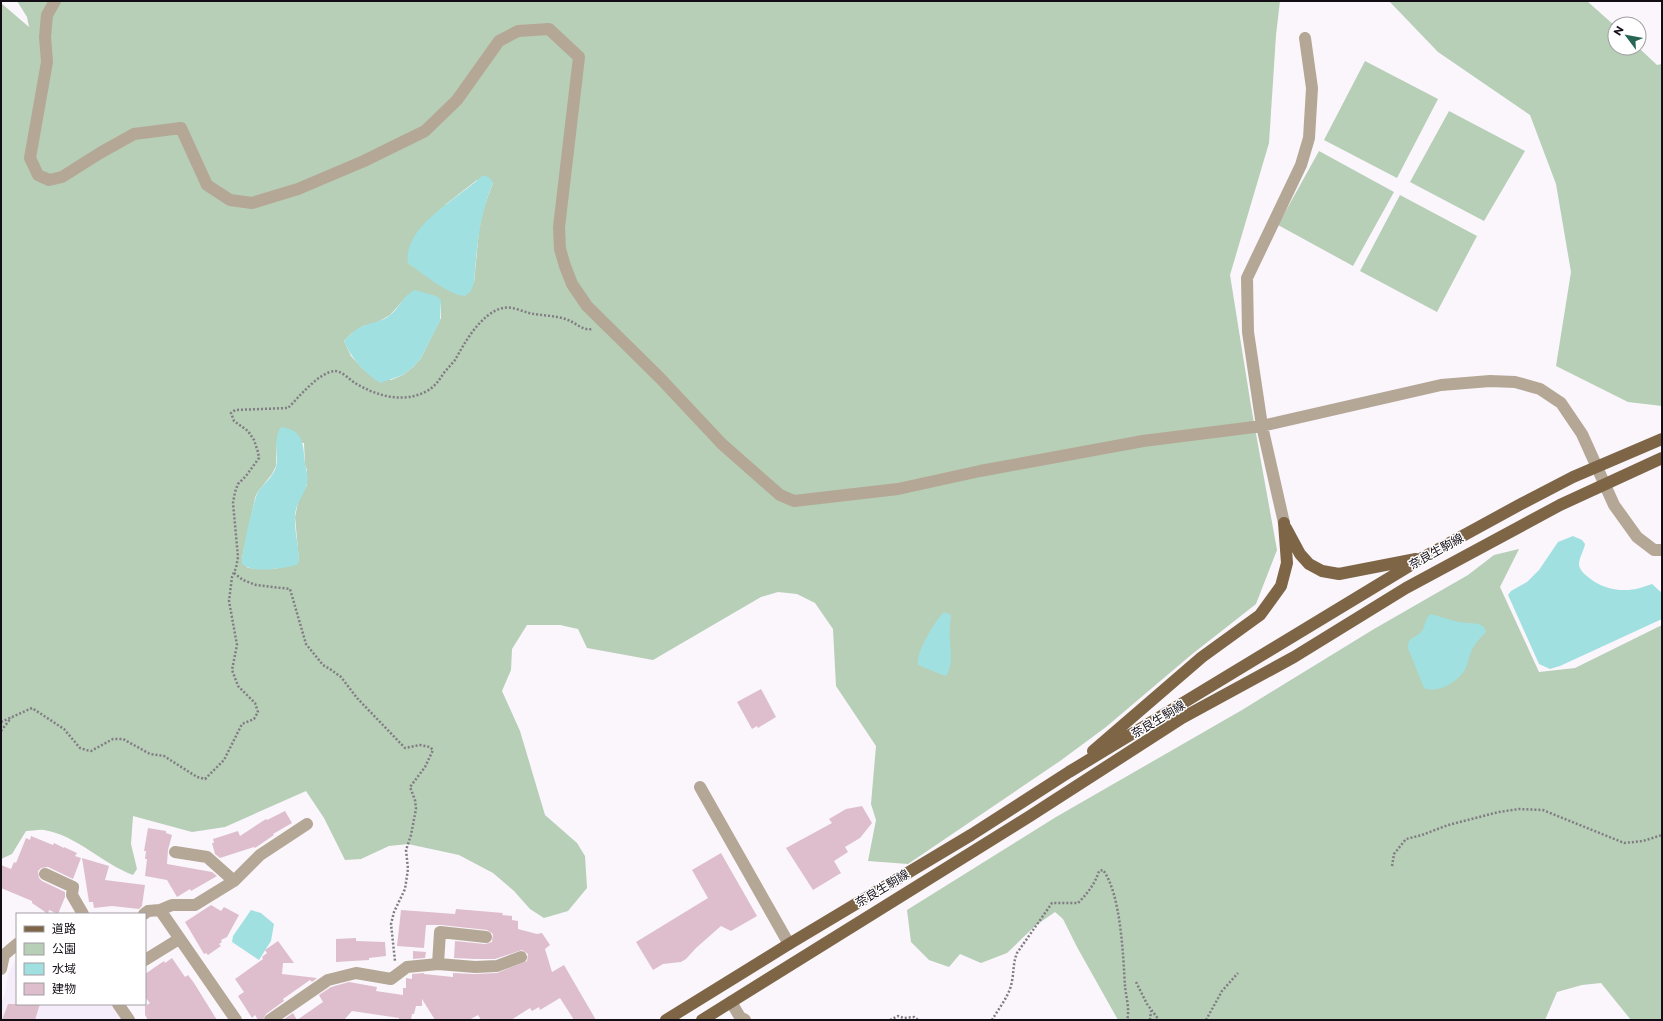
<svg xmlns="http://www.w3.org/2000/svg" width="1663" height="1021" font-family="Montserrat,'Noto Sans JP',sans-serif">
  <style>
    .built { fill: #f6edfb }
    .green { fill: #b7ceb7; fill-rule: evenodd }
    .water { fill: #a1e0e0 }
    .building { fill: #debecd }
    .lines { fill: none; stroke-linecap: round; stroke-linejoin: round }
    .path { stroke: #817c84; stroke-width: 2.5; stroke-dasharray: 2 2; stroke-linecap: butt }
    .minor { stroke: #b5a796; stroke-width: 12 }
    .major { stroke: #7d6546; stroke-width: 12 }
    .labels { text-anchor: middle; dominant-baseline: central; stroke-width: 3; stroke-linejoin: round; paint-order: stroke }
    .street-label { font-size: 12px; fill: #130d16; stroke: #fff }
  </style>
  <rect width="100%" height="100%" fill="#faf6fc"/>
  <path class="built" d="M17 957V1004H111L122 1020H1V1003L5 994 8 974Z"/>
  <path class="green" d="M17 1H1280L1276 35 1269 143 1230 275 1251 406 1277 550 1256 604 1191 655 1106 727 1060 761 908 864 868 861 876 820 871 804 876 746 836 686 833 629 815 603 797 594 778 592 761 597 653 660 587 648 578 629 560 625H527L512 649 511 670 502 691 520 731 545 815 577 843 585 856 587 888 568 911 544 918 530 909 514 891 493 873 459 855 408 844 389 846 361 859 345 860 324 818 306 791 225 827 192 832 133 816 131 844 137 869 133 875C103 864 76 835 44 830 39 829 32 831 26 831L12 854 1 859V3L29 27 27 17ZM477 180 493 183 484 207 479 230 474 283 461 295 452 292 408 263 446 204ZM408 295 441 304V318L421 358 413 367 403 375 391 380 364 370 351 356 344 341 351 334 363 326 376 323 390 315ZM277 439 304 443 305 465 307 470V485L298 502 295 517 299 561C278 570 271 570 248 568L242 562 243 553 255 498 257 493 272 474 276 466Z
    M1389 1H1587L1615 26V48H1639L1657 65 1662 64V406L1628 402 1556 366 1571 272 1556 184 1530 115 1438 52Z
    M1365 61 1438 99 1397 178 1324 140Z
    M1449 111 1525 151 1484 221 1410 182Z
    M1319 151 1394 192 1353 266 1278 225Z
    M1400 195 1477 236 1437 312 1360 271Z
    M1519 549 1500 587 1539 672 1575 668 1662 625V1020H1631L1601 983 1582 985 1557 992 1545 1020H1118L1077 947 1063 919 1055 912 1035 926 1007 953 981 963 960 954 949 967 929 960 911 942 907 910 1056 817 1242 710 1374 629 1468 575 1494 555Z"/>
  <path class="water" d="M482 176C488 176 491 177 493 183 479 217 477 246 474 283L471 291 465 296C447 294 423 274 408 263 403 230 448 204 470 186 475 183 478 179 482 176Z
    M415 290 436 296 441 300 440 321 421 358 413 367 403 375 380 383C364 373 351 358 344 341 350 335 355 329 363 326 372 322 381 322 389 316 399 309 404 294 415 290Z
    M281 427C304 430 303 444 305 463 306 470 309 476 307 484 304 495 296 503 295 515 294 530 299 546 299 561L297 565C283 568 253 574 242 564 241 556 254 498 258 492 264 483 273 477 276 467 279 455 273 438 281 427Z
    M1573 536 1582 540 1585 544C1584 551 1579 557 1579 565 1580 570 1584 574 1588 577 1602 589 1622 593 1640 588 1644 587 1648 585 1652 584L1662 593V619L1560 666 1550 669 1539 664 1508 595 1511 591 1527 582 1539 570 1558 542Z
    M944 612 951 615C950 623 949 632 950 641 951 655 953 661 947 675L945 676 918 665C915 654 936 619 944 612Z
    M1431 614 1458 622 1479 624 1484 627 1486 632C1479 639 1473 646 1470 655 1468 659 1468 664 1466 668 1459 681 1439 694 1424 688L1408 648C1407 637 1416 638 1422 631 1426 626 1424 618 1431 614Z
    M251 910 261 913 274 924 271 941 259 960 232 942 233 936Z"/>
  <path class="building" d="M761 689 776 717 758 728 757 726 752 729 737 702Z
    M862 806 872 823 860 838 845 847 848 852 834 861 841 873 813 890 786 848 832 823 829 819 846 809Z
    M285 811 292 823 273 834 274 835 255 848 254 847 220 858 215 854 212 843H214L213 839 238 831 240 836 266 819 267 820Z
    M148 828 166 831V833L172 835 168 850 167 864 212 872 217 876 191 891 190 889 177 897 167 880 145 876 147 859H145L146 851H144Z
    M31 836 53 845 54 843 64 848V847L77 853 75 856 81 858 73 879 48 867 41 868 38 871 39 878 42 881 65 892V897L58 914 49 910 48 914 32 903V901L1 888V865L11 869 14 862 16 863 26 838 30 840Z
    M721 853 757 916 731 931 721 926 696 948 686 959 681 962 663 964 653 970 636 942 708 898 692 870Z
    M82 858 109 866 105 880 145 885 142 906 139 909 112 906 94 908 93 902H89Z
    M211 905 221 911 224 907 239 915 227 937 221 940 222 942 219 944 221 946 208 955 206 953 204 954 185 922Z
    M456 909 503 913 502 915 512 916V920L518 921V929L537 934 542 933 550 945 545 949 552 972 564 965 596 1020H574L560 998 540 1010 539 1007 532 1011 530 1008 511 1020H481L478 1015 469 1020H435L422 999V1006H416L414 1014H412L411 1020H399V1018L352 1011 344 1020H283L293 1013 297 1020 323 1002 319 995 331 987 349 982 377 987 376 991 403 995V988H406V978L412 979V974L424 973V974L453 977V973L474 974 497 973 527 961 528 954 522 950 495 959H475L454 958 455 941 485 944 492 942 493 934 487 930 441 925H426L424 948 397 946 401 910 455 914Z
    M356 938V941L385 942 386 956 369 958V960L336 962V939Z
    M278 941 294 963H283L282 974 317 978 312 982 310 980 283 999 284 1001 266 1014 263 1020H258L255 1015 252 1018 238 996 244 992 235 979 263 959 262 957 267 953 265 950Z
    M413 951 426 952 425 958 413 959Z
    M172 958 185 977 188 975 194 983 217 1020H148L145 1015V1006L150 1003 145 997V974L164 961 165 963Z
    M8 1004H40L35 1020H2Z"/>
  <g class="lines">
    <path class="path" d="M234 573 243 580 256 585 290 589 306 644 323 665 330 669 341 677 357 698 405 748 420 745 430 747 433 750 425 767 410 787 415 800 416 809 411 835 406 850 408 869 405 889 394 912 391 924 395 961
      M1 722 32 708 64 729 80 748 86 750 91 751 113 739H123L150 754 164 756 197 777 205 779 224 760 242 724 254 719 258 712 255 703 238 686 232 670 237 645 229 601 232 577 236 568 238 557 233 503 235 492 238 484 246 476 259 458 258 452 254 440 248 431 234 421 231 413 235 410 288 408C299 397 319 372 335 371 342 371 350 380 355 383 377 396 403 404 427 391 434 387 439 381 443 374 447 369 451 365 455 360 465 342 481 313 503 308 512 306 521 311 529 313 542 316 556 315 568 320 576 323 583 331 592 329
      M1 731 11 718
      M1392 866 1394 854 1406 839 1422 835 1448 825 1499 812 1519 809 1543 810 1624 843 1643 841 1662 835
      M1136 982 1147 1004 1159 1020
      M890 1020 898 1016 904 1018 914 1017 918 1020
      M992 1020C999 1008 1010 995 1012 981 1014 971 1013 963 1017 953L1052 903H1078C1087 894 1095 884 1099 871L1103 870C1121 894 1123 955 1125 986 1126 997 1130 1010 1127 1020
      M1150 1020 1151 1011
      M1206 1020 1222 991 1238 973"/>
    <path class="minor" d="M55 1 47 15 45 37 47 62 30 158 38 175 49 180 62 177 100 153 134 134 181 128 207 185 230 200 252 203 298 189 364 161 425 131 457 100 499 41 518 31 549 29 579 57 559 227 560 249 565 266 572 284 587 306 660 378 722 444 780 495 794 501 898 489 980 471 1143 441 1262 426 1441 385 1490 381 1515 382 1540 389 1561 403 1582 434 1614 505 1637 537 1654 550H1662
      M1284 523 1262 426 1248 332 1247 278 1301 165 1309 138 1312 88 1305 38
      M700 787 789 944
      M175 852 207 857 234 881
      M45 874 73 887 72 895 83 914
      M160 910 236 1020
      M144 914 148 911 160 910 172 905H195L234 881 260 855 307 824
      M145 960 179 939
      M438 964 440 932 486 937
      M1 969 4 955 17 944
      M731 1002 740 1017 745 1020
      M118 1004 129 1020
      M270 1020 328 980 356 973 391 979 407 967 438 964 475 967 497 966 521 957"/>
    <path class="major" d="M1286 528 1300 554 1309 564 1322 571 1339 574 1416 559
      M1093 751 1202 657 1260 615 1281 586 1287 563 1284 523
      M666 1020 789 944 971 835 1069 772 1424 557 1521 504 1573 477 1662 439
      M702 1020 1030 816 1182 718 1294 657 1406 588 1560 505 1662 458"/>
  </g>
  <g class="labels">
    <g class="street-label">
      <text transform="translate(1436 551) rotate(-29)">奈良生駒線</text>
      <text transform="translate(1158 719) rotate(-31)">奈良生駒線</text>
      <text transform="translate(882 888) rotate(-31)">奈良生駒線</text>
    </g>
  </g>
  <rect width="1663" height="1021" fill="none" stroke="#130d16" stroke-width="4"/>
  <rect x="16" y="913" width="130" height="92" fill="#ffffff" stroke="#a19ea2"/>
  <rect x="24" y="926" width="20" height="6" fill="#7d6546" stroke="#a19ea2"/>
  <text x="52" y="933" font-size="12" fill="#130d16">道路</text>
  <rect x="24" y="943" width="20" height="12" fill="#b7ceb7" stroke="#a19ea2"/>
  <text x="52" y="953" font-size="12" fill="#130d16">公園</text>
  <rect x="24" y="963" width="20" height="12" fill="#a1e0e0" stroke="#a19ea2"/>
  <text x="52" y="973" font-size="12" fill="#130d16">水域</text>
  <rect x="24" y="983" width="20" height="12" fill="#debecd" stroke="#a19ea2"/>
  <text x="52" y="993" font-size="12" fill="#130d16">建物</text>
  <g transform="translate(1627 36) rotate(302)"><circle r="19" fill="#ffffff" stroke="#a19ea2"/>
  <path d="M0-3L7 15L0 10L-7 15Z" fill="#276653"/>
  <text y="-6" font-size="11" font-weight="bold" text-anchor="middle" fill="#130d16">N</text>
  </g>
</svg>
